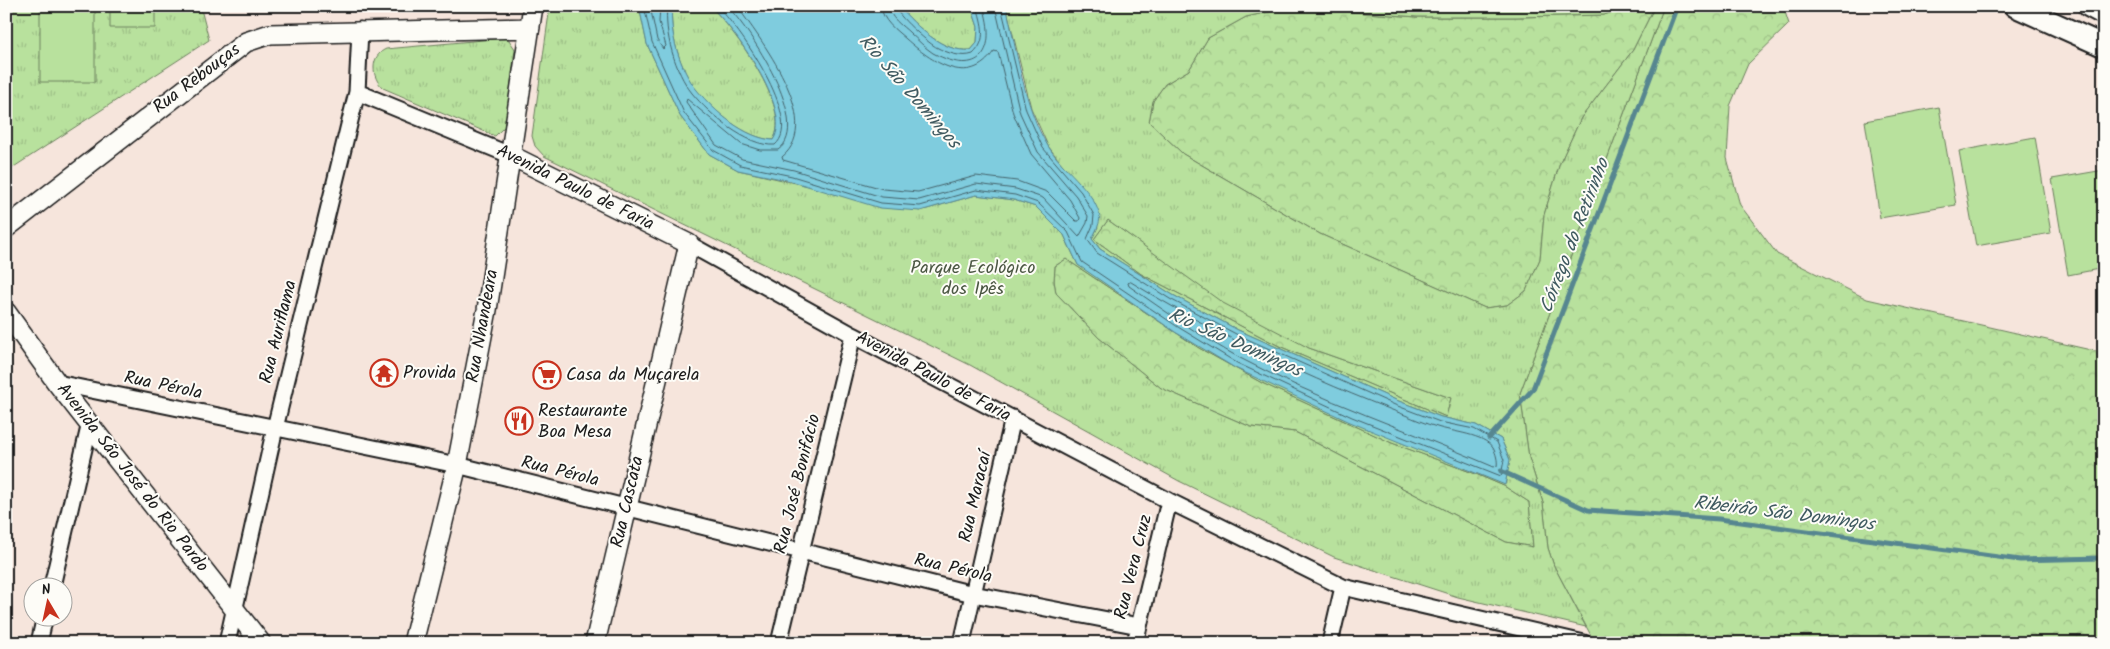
<svg xmlns="http://www.w3.org/2000/svg" width="2110" height="649" font-family="Kalam,sans-serif">
  <style>
    .forest { fill: url(#forest-crowns); stroke: #6a7e5c }
    .park { fill: url(#park-tufts); stroke: #6a7e5c; fill-rule: evenodd }
    .pitch { fill: #b8e19d; stroke: #6a7e5c }
    .water { fill: #7fccde; stroke: #578690 }
    .lines { fill: none; stroke-linecap: round; stroke-linejoin: round }
    .shore { stroke: #44626a; stroke-width: 1 }
    .stream { stroke: #578690; stroke-width: 5 }
    .minor-casing { stroke: #1c1c1c; stroke-width: 19 }
    .tertiary-casing { stroke: #1c1c1c; stroke-width: 22 }
    .secondary-casing { stroke: #1c1c1c; stroke-width: 25 }
    .minor { stroke: #fdfcf7; stroke-width: 15 }
    .tertiary { stroke: #fdfcf7; stroke-width: 19 }
    .secondary { stroke: #fdfcf7; stroke-width: 21 }
    .labels { text-anchor: middle; dominant-baseline: central; stroke-width: 4; stroke-linejoin: round; paint-order: stroke }
    .street-label { font-size: 18px; fill: #1c1c1c; stroke: #fdfcf7 }
    .park-label { font-size: 18px; fill: #4b5743; stroke: #fdfcf7 }
    .poi-label { font-size: 18px; fill: #1c1c1c; stroke: #fdfcf7; text-anchor: start }
    .water-label { font-size: 19px; font-style: italic; fill: #3f5a60; stroke: #fdfcf7 }
  </style>
  <defs>
    <pattern id="forest-crowns" width="20" height="18" patternUnits="userSpaceOnUse" patternTransform="scale(1.25)"><rect width="20" height="18" fill="#b8e19d"/><path d="M2 6a3 3 0 1 1 6 0M12 15a3 3 0 1 1 6 0" fill="none" stroke="#9ec087"/></pattern>
    <pattern id="park-tufts" width="24" height="20" patternUnits="userSpaceOnUse" patternTransform="scale(1.25)"><rect width="24" height="20" fill="#b8e19d"/><path d="M3 7l-1-3M5 7V3M7 7l1-3M15 17l-1-3M17 17v-4M19 17l1-3" fill="none" stroke="#9ec087"/></pattern>
  </defs>
  <rect width="100%" height="100%" fill="#f6e5dc"/>
  <filter id="ink" filterUnits="userSpaceOnUse"><feTurbulence type="fractalNoise" baseFrequency=".02" numOctaves="2"/><feDisplacementMap in="SourceGraphic" scale="10" xChannelSelector="R" yChannelSelector="G"/><feConvolveMatrix kernelMatrix="1 2 1 2 8 2 1 2 1" color-interpolation-filters="sRGB"/></filter>
  <g filter="url(#ink)">
    <path class="forest" d="M1629 6H1655L1633 50 1581 118 1560 163 1544 215 1540 259 1526 291 1507 305 1485 308 1320 234 1183 154 1149 122 1153 101 1165 84 1189 70 1208 38 1246 17 1291 7 1417 17H1517L1604 15Z
      M1664 6H1783L1789 24 1748 64 1730 106 1727 158 1740 205 1777 254 1867 299 2104 353V643H1595L1554 566 1548 548 1543 503 1529 458 1520 393Z
      M1108 220 1157 255 1309 348 1451 398 1446 417 1279 346 1141 274 1094 239Z
      M1066 259 1199 348 1262 383 1392 443 1476 474 1504 486 1529 502 1533 547 1506 542 1295 432 1251 427 1161 388 1099 338 1056 293 1054 281 1055 266Z"/>
    <path class="park" d="M6 6H213L201 9 209 40 6 172Z
      M550 6H639L647 44 680 116 709 154 738 170 920 211 976 195 1014 200 1036 207 1064 235 1078 265 1505 484 1510 460 1501 439 1476 425 1441 417 1396 400 1238 330 1173 295 1100 249 1092 239 1098 227 1065 168 1048 146 1031 108 1006 6H1629L1604 15 1517 17H1417L1291 7 1246 17 1208 38 1189 70 1165 84 1153 101 1149 122 1183 154 1320 234 1485 308 1507 305 1526 291 1540 259 1544 215 1560 163 1581 118 1633 50 1655 6H1664L1520 393 1529 458 1543 503 1548 548 1554 566 1586 627 1458 597 1334 557 1179 481 970 365 544 156 535 146 532 136ZM1108 220 1223 303 1309 348 1451 398 1446 417 1279 346 1141 274 1094 239ZM1066 259 1199 348 1262 383 1392 443 1476 474 1504 486 1529 502 1533 547 1506 542 1295 432 1251 427 1161 388 1099 338 1056 293 1054 281 1055 266Z
      M672 6H710C733 28 793 109 773 140 745 138 715 112 697 91 680 70 669 32 672 6Z
      M898 6H971L978 27 977 43 971 50C942 53 917 26 898 6Z
      M505 38 509 40 515 49 506 125 495 136 383 88C371 77 370 56 386 49Z"/>
    <path class="pitch" d="M40 6H95V82H40Z
      M110 6H155V28H110Z
      M1939 107 1956 205 1880 218 1865 121Z
      M2035 137 2051 233 1976 246 1959 151Z
      M2104 170V268L2068 275 2052 179Z"/>
    <path class="water" d="M639 6H672C669 32 680 70 697 90 715 112 745 138 773 140 794 110 733 27 710 6H898C917 26 942 53 971 50L977 43 978 27 971 6H1006C1017 50 1024 108 1048 146 1062 169 1091 187 1099 213 1102 222 1095 232 1092 239L1100 249 1173 295 1238 330 1396 400 1441 417 1476 425 1501 439 1510 460 1505 485 1350 422 1235 368 1175 332 1078 265 1064 235 1036 207 1014 200 976 195 920 211 880 208 791 181 738 170 709 154 680 116 647 44Z"/>
    <g class="lines">
      <path class="shore" d="M644 6 652 42 684 113 713 150 740 165 792 176 881 203 920 206 976 190 1015 195 1038 203 1068 232 1082 262 1178 327 1237 363 1352 417 1501 476 1504 460 1497 442 1474 429 1440 422 1395 405 1236 334 1170 299 1097 253 1087 239 1093 225 1094 215 1081 192 1043 148 1026 110 1001 6
        M650 6 657 40 663 49 666 46 659 22 660 6
        M667 6C664 33 675 72 692 93 709 114 747 147 775 145 805 120 738 26 717 6
        M727 6C749 28 814 125 778 150H760L741 144 687 99 686 102 716 145 742 159 794 170 882 197 919 200 976 184 1016 189 1043 198 1079 237 1087 223 1088 216 1076 196 1038 152 1020 113 995 6
        M737 6C759 38 826 121 782 157L783 160 883 189 918 192 976 176 1017 181 1047 192 1076 221H1079L1080 218 1070 200 1031 154 1013 113 998 52 994 51C969 89 931 61 906 39 896 30 882 21 881 6
        M889 6C889 18 902 25 910 33 917 39 925 48 933 53 980 78 998 51 983 6
        M895 6C896 15 927 42 936 47 947 53 962 58 973 54 988 40 982 24 977 6
        M1131 282C1217 335 1310 379 1405 415 1415 419 1426 424 1437 427 1452 432 1484 434 1493 448 1496 453 1498 461 1497 466L1494 467C1409 430 1321 401 1240 358 1201 337 1165 311 1129 286L1128 283Z"/>
      <path class="stream" d="M1489 438 1533 389 1677 6
        M1501 471 1588 510 1719 519 2020 560 2104 558"/>
      <g class="minor-casing">
        <path id="minor" d="M357 92 512 156
          M689 244 853 335 1169 501 1343 587 1584 643
          M57 383 457 465 973 594 1139 626
          M52 586 90 423
          M39 643 45 616
          M227 643 275 428 357 92 360 30
          M779 643 853 335
          M962 643 1013 418
          M1135 643 1169 501
          M1330 643 1343 587"/>
      </g>
      <g class="tertiary-casing">
        <path id="tertiary" d="M512 156 689 244 595 643
          M6 228 246 42 270 34 530 28
          M6 312 57 383 261 643
          M413 643 457 465 487 310 533 6"/>
      </g>
      <g class="secondary-casing">
        <path id="secondary" d="M2015 6 2104 46
          M2089 6 2104 14"/>
      </g>
      <use href="#minor" class="minor"/>
      <use href="#tertiary" class="tertiary"/>
      <use href="#secondary" class="secondary"/>
    </g>
  </g>
  <defs>
    <g id="temple-ring" transform="scale(1.4375)"><circle r="9.5" fill="#fdfcf7" stroke="#c8321e" stroke-width="1.5"/><path d="M0-6L5-2H3V0L6.5 2.5H4V6H1.5V3h-3V6H-4V2.5H-6.5L-3 0V-2H-5Z" fill="#c8321e"/></g>
    <g id="supermarket-ring" transform="scale(1.4375)"><circle r="9.5" fill="#fdfcf7" stroke="#c8321e" stroke-width="1.5"/><path d="M-6-5.5h2.5l.6 2H6L4.5 2H-2.5L-4.4-4H-6ZM-1.5 3.2a1.3 1.3 0 1 0 .1 0ZM3 3.2a1.3 1.3 0 1 0 .1 0Z" fill="#c8321e"/></g>
    <g id="restaurant-ring" transform="scale(1.4375)"><circle r="9.5" fill="#fdfcf7" stroke="#c8321e" stroke-width="1.5"/><path d="M-5-6h1v4h1v-4h1v4h1v-4h1v5L-1.5 .5V6h-2V.5L-5-1ZM5-6V6H3V1.5H1.5Q1.5-4 5-6Z" fill="#c8321e"/></g>
  </defs>
  <g fill-rule="evenodd">
    <use href="#temple-ring" x="384" y="373"/>
    <use href="#supermarket-ring" x="547" y="375"/>
    <use href="#restaurant-ring" x="519" y="421"/>
  </g>
  <g class="labels">
    <g class="street-label">
      <text transform="translate(197 79) rotate(-37)">Rua Rebouças</text>
      <text transform="translate(575 188) rotate(26)">Avenida Paulo de Faria</text>
      <text transform="translate(483 326) rotate(-80)">Rua Nhandeara</text>
      <text transform="translate(279 332) rotate(-76)">Rua Auriflama</text>
      <text transform="translate(933 377) rotate(28)">Avenida Paulo de Faria</text>
      <text transform="translate(163 386) rotate(12)">Rua Pérola</text>
      <text transform="translate(560 472) rotate(14)">Rua Pérola</text>
      <text transform="translate(132 478) rotate(52)">Avenida São José do Rio Pardo</text>
      <text transform="translate(798 484) rotate(-76)">Rua José Bonifácio</text>
      <text transform="translate(976 497) rotate(-77)">Rua Maracaí</text>
      <text transform="translate(628 502) rotate(-77)">Rua Cascata</text>
      <text transform="translate(1134 567) rotate(-76)">Rua Vera Cruz</text>
      <text transform="translate(953 569) rotate(13)">Rua Pérola</text>
    </g>
    <g class="park-label">
      <text x="973" y="268">Parque Ecológico<tspan x="973" dy="21">dos Ipês</tspan></text>
    </g>
    <g class="poi-label">
      <text x="403" y="373">Provida</text>
      <text x="566" y="375">Casa da Muçarela</text>
      <text x="538" y="411">Restaurante<tspan x="538" dy="21">Boa Mesa</tspan></text>
    </g>
    <g class="water-label">
      <text transform="translate(909 92) rotate(49)">Rio São Domingos</text>
      <text transform="translate(1575 236) rotate(-69)">Córrego do Retirinho</text>
      <text transform="translate(1235 343) rotate(24)">Rio São Domingos</text>
      <text transform="translate(1784 514) rotate(7)">Ribeirão São Domingos</text>
    </g>
  </g>
  <rect width="2110" height="649" fill="none" stroke="#fdfcf7" stroke-width="25"/>
  <rect x="12" y="12" width="2085" height="624" fill="none" stroke="#1c1c1c" stroke-width="2" filter="url(#ink)"/>
  <g transform="translate(48 602) rotate(351)"><circle r="24" fill="#fdfcf7" stroke="#a3a29f"/>
  <path d="M0-4L9 19L0 12L-9 19Z" fill="#c8321e"/>
  <text y="-8" font-size="14" font-weight="bold" text-anchor="middle" fill="#1c1c1c">N</text>
  </g>
</svg>
